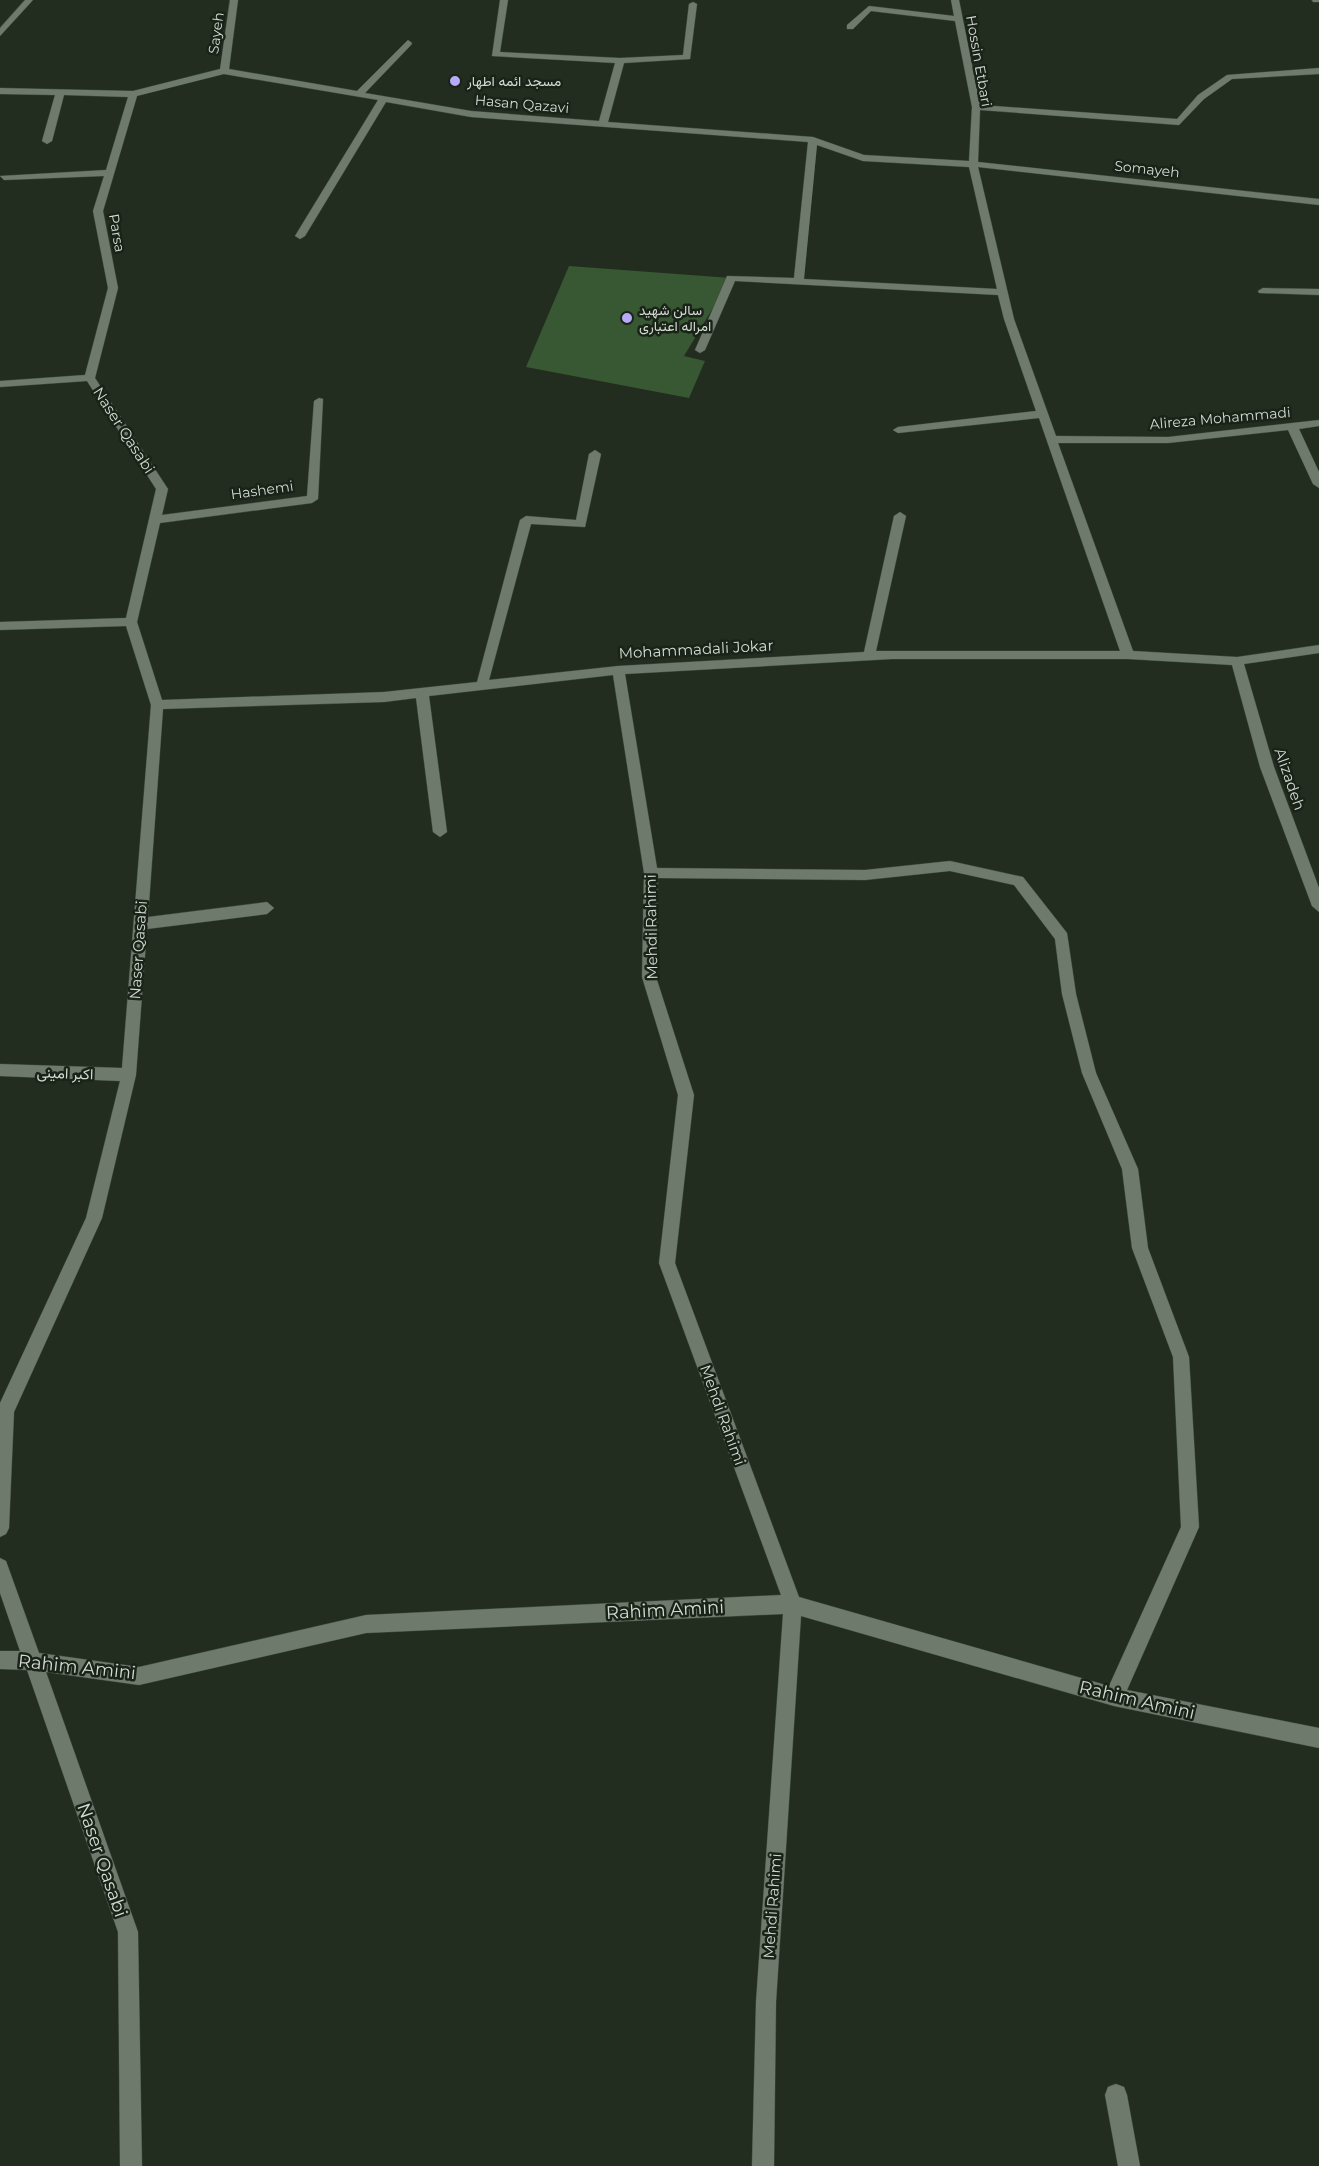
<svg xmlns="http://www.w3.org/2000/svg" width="1319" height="2166" font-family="Montserrat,Vazirmatn,sans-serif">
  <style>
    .green { fill: #385733 }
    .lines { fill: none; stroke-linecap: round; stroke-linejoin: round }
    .minor-casing { stroke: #3f483e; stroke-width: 1 }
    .minor { fill: #6e7b6c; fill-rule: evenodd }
    .poi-dot { fill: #b7abf7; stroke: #192317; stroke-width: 2 }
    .labels { text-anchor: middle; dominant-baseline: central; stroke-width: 5; stroke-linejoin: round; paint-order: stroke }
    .far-street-label { font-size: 14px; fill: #d3dad2; stroke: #192317 }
    .far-poi-label { font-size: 14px; fill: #d3dad2; stroke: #192317; text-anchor: start }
    .street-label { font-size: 15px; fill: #d3dad2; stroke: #192317 }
    .near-street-label { font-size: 18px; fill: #d3dad2; stroke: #192317 }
  </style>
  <rect width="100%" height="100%" fill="#222d20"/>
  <path class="green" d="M569 266 731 278 684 356 705 361 689 398 526 367Z"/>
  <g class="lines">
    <g class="minor-casing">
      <path id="minor" d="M25 0H33L0 36V28Z
        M230 0H238L229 69 357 91 408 40 412 43 411 45 365 93 471 111 599 121 615 63 492 56 500 0H508L500 52 620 58 683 55 689 4 693 2 697 4 690 59 624 63 608 122 813 137 864 155 969 161 972 107 955 21 871 11 853 29H847V25L869 6 954 16 951 0H959L980 105 1177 119 1198 95 1227 75 1319 68V74L1232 79 1204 99 1179 125 980 110 978 162 1319 199V205L978 167 1014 319 1056 436 1168 437 1319 420V426L1299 429 1319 472V488L1313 484 1288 430 1168 443H1058L1133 651 1237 657 1319 645V653L1244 664 1274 767 1319 888V912L1312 906 1260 767 1232 665 1128 659H892L625 674 657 868 865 870 950 861 1023 877 1067 933 1076 994 1096 1073 1138 1169 1148 1248 1189 1357 1199 1527 1127 1690 1319 1728V1748L1114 1706 801 1616 776 2002 774 2166H752L756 2002 783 1614 366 1633 139 1685 46 1672 138 1932 142 2166H120L118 1932 27 1670 0 1669V1651H20L0 1593V1558L6 1561 39 1653 139 1667 366 1615 781 1595 659 1263 678 1095 642 977 644 873 613 675 429 696 447 832 440 837 433 832 416 698 384 702 163 709 148 917 267 902 274 908 267 914 147 929 136 1075 102 1218 14 1412 9 1528 6 1534 0 1537V1403L86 1218 120 1081 0 1076V1064L122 1068 151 705 126 626 0 630V622L126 618 156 489 87 381 0 387V381L85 375 108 288 93 211 104 176 4 180 0 176 106 170 128 97 64 95 52 141 47 144 42 141 55 95 0 94V88L133 91 220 69ZM224 74 378 100 295 236 300 239 305 236 386 102 471 117 808 142 794 278 727 276 695 350 700 353 705 350 735 281 998 295 1004 319 1036 411 898 427 893 430 898 433 1039 418 1120 651H876L906 516 900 512 894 516 864 652 618 666 489 680 531 524 585 527 601 454 595 450 589 454 576 520 526 516 520 520 477 682 384 692 162 700 137 622 160 523 312 503 318 499 323 399 319 398 314 401 307 496 162 515 168 489 95 378 118 288 103 211 137 96ZM817 145 863 161 969 167 997 289 804 279ZM950 871 1014 885 1055 939 1062 994 1082 1073 1122 1169 1132 1248 1173 1357 1181 1527 1109 1686 799 1597 675 1263 694 1095 656 977 658 878 865 880Z
        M1312 0H1319V2H1313Z
        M1263 288 1319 289V295L1259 293 1258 291Z
        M1116 2084 1124 2087 1127 2095 1140 2166H1118L1105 2095 1108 2087Z"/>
    </g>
    <use href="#minor" class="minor"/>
  </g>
  <g class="poi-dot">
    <circle cx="455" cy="81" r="6"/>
    <circle cx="627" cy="318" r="6"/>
  </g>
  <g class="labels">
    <g class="far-street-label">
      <text transform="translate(216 33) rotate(-82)">Sayeh</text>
      <text transform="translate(979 61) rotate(80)">Hossin Etbari</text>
      <text transform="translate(522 104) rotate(5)">Hasan Qazavi</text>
      <text transform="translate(1147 169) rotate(6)">Somayeh</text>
      <text transform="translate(117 233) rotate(80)">Parsa</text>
      <text transform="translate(1220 418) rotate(-5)">Alireza Mohammadi</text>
      <text transform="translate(262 490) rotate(-8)">Hashemi</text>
    </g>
    <g class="far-poi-label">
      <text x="467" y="81">مسجد ائمه اطهار</text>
      <text x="639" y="310">سالن شهید<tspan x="639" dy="16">امراله اعتباری</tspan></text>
    </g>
    <g class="street-label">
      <text transform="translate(124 430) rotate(57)">Naser Qasabi</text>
      <text transform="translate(696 649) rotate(-3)">Mohammadali Jokar</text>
      <text transform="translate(1290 779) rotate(71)">Alizadeh</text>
      <text transform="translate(651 927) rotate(-91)">Mehdi Rahimi</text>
      <text transform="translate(138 950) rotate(-86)">Naser Qasabi</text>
      <text transform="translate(65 1073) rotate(2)">اکبر امینی</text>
      <text transform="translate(723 1415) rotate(70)">Mehdi Rahimi</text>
      <text transform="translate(772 1906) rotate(-86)">Mehdi Rahimi</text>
    </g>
    <g class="near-street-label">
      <text transform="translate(665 1610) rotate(-3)">Rahim Amini</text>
      <text transform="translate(77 1667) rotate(6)">Rahim Amini</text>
      <text transform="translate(1137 1700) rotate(13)">Rahim Amini</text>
      <text transform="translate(102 1860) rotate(71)">Naser Qasabi</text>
    </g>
  </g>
</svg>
